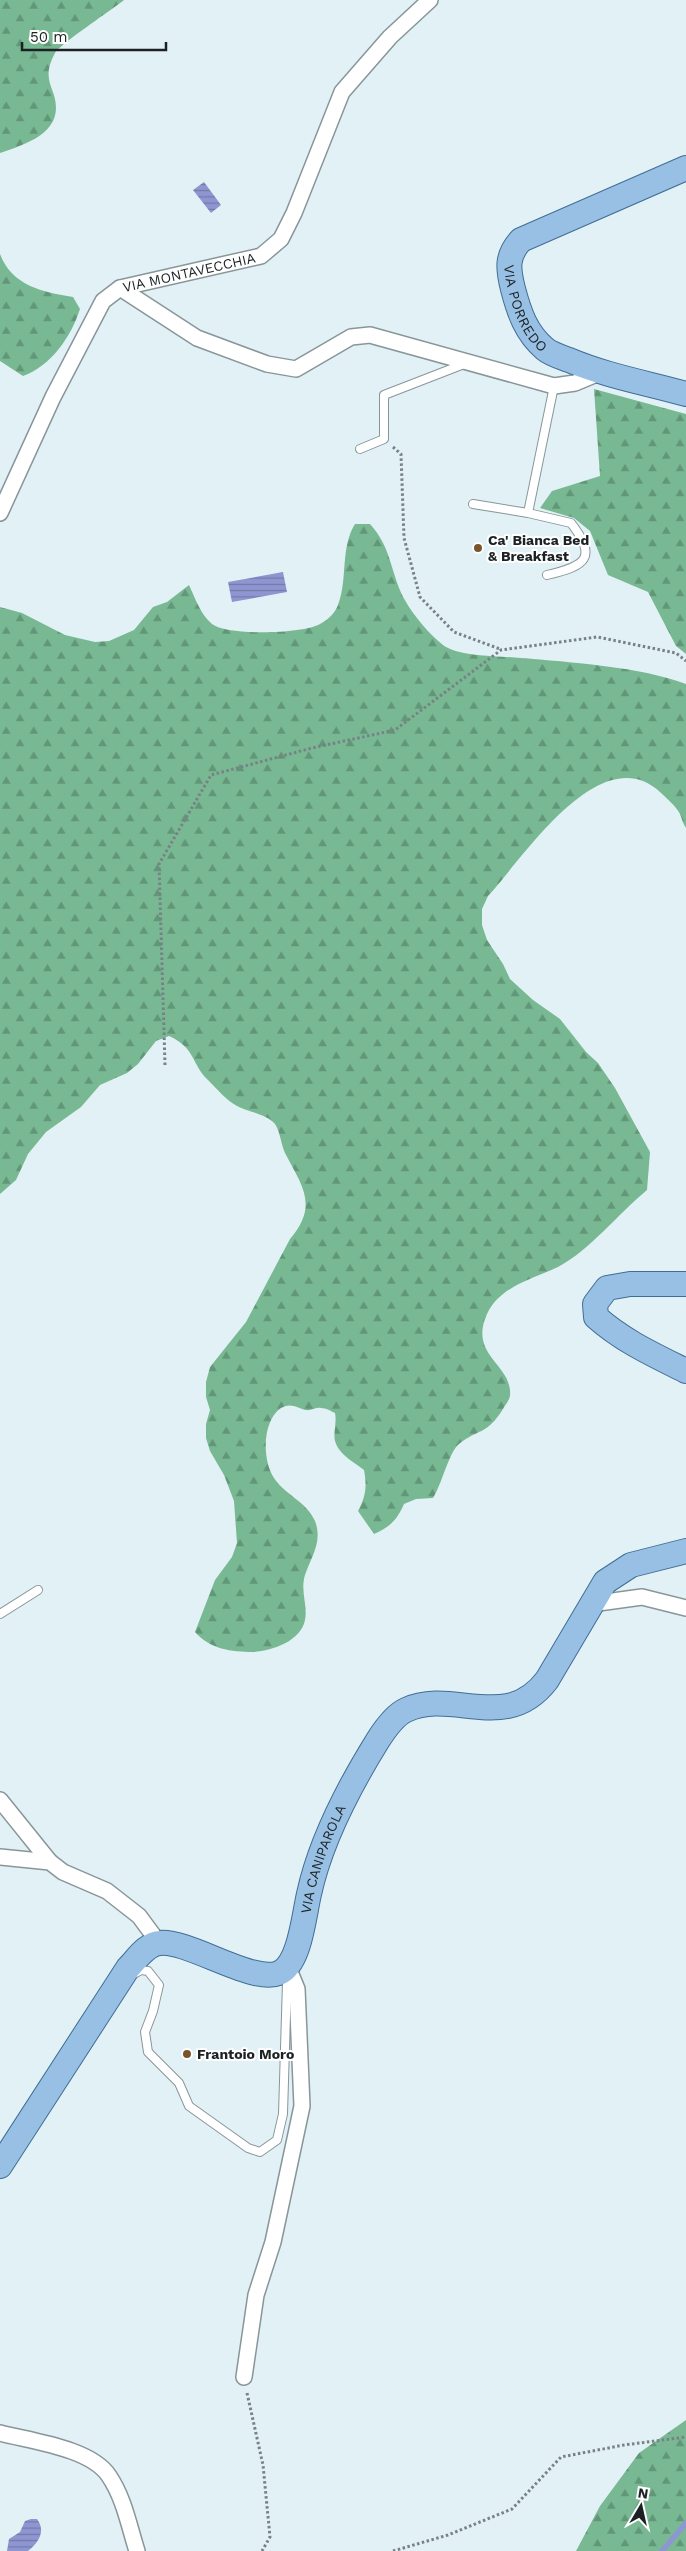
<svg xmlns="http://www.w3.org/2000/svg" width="686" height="2551" font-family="'Work Sans',sans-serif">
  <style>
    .forest { fill: url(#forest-firs) }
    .water { fill: url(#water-rules) }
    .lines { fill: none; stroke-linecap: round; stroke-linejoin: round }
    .stream { stroke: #8e96d1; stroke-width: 5.5 }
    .service-casing { stroke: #88969a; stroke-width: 10 }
    .minor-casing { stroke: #88969a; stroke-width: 18 }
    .primary-casing { stroke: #406d95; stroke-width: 26 }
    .path { stroke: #788286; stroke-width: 3; stroke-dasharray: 2.5 2.5; stroke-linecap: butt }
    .service { stroke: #fff; stroke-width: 8 }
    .minor { stroke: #fff; stroke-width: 15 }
    .primary { stroke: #98c0e4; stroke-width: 24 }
    .poi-dot { fill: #78552d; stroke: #fff; stroke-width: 2 }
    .labels { text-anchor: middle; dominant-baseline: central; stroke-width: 4; stroke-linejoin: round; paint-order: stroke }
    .street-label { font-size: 14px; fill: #1c2224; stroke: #fff }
    .poi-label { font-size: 14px; font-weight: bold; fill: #1c2224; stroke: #fff; text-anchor: start }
  </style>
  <defs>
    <pattern id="forest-firs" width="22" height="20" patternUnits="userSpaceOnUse" patternTransform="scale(1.25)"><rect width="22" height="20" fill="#78b993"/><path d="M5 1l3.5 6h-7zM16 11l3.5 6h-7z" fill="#629678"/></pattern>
    <pattern id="water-rules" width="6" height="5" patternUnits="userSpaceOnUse" patternTransform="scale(1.25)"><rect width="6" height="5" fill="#8e96d1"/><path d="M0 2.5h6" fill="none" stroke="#737aa9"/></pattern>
  </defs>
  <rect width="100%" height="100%" fill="#e2f1f6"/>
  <path class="forest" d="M0 0H124C113 9 59 45 55 53 40 81 56 87 56 108 56 136 20 146 0 153Z
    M0 254C12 286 43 292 73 297L80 309C71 337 51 366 23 376L0 361Z
    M594 389 686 414V654L676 646 648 592 608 575 590 531 574 518 540 508 552 491 600 476Z
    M355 524H370C393 549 390 575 406 602 414 616 430 635 443 645 458 657 501 656 521 658 569 662 642 667 686 684V828C683 824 682 819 680 814 676 806 666 798 660 792 600 737 522 860 488 896L482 909V925L487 940 503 964 510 979 533 1000 560 1019 586 1052 598 1063 615 1088 650 1152 647 1190C618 1214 590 1250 558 1267 533 1279 500 1286 487 1314 468 1356 513 1364 510 1396 509 1401 505 1405 503 1409 486 1436 479 1428 459 1444 449 1452 442 1484 433 1498L416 1499 404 1504C397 1520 390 1527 374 1534L358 1511C366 1496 367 1486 364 1470 354 1462 339 1455 335 1441 333 1433 337 1422 335 1413 331 1411 326 1408 321 1408 316 1407 311 1411 306 1410 297 1408 291 1402 281 1408 262 1421 262 1460 274 1478 285 1495 306 1501 315 1521 323 1542 311 1557 305 1575 300 1591 308 1605 305 1620 301 1641 272 1651 253 1652 231 1652 210 1649 195 1632L215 1580 232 1557 237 1543 234 1501 224 1475 210 1451 206 1438V1424L210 1410 206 1397V1382L210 1367 246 1322 290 1239C319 1205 302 1186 285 1153 281 1144 280 1131 275 1124 267 1114 248 1112 237 1106 226 1100 217 1089 208 1080 191 1064 196 1048 169 1036L156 1041 138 1064 127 1073 100 1085 81 1107 46 1132 28 1154 16 1180 0 1194V607L22 613 65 635 95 642 109 641 134 630 153 607 167 602 189 585C195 598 201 615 212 624 227 636 303 634 320 624 328 620 335 613 338 605 348 579 340 548 355 524Z
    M686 2420V2551H576L600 2506 639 2453Z"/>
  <path class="water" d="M204 182 221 205 211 213 193 190Z
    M283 572 287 592 232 602 228 582Z
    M31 2519H37C46 2531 39 2542 28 2551H7L9 2539 20 2532 25 2521Z"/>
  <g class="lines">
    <path class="stream" d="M662 2551 686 2523"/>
    <g class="service-casing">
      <path id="service" d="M360 449 384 439V395L464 364
        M473 504 528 513 554 386
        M528 513 571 523C598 558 586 566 547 575
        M0 1614 38 1590
        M134 1974 141 1970 148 1971 159 1985 153 2011 145 2032 148 2052 179 2083 189 2106 248 2148 260 2152 277 2140 283 2114 287 1982 281 1976"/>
    </g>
    <g class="minor-casing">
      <g id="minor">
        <path d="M120 288 197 338 267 364 296 369 351 337 370 335 554 386 575 383 599 373"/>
        <path id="s1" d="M0 513 53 397 103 301 120 288 261 256 281 239 294 213 342 92 390 37 430 0"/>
        <path d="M591 1604 642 1597 686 1608"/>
        <path d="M0 1800 50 1862"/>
        <path d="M0 1857 50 1862 63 1872 107 1891 139 1916 159 1943"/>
        <path d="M244 2377 256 2295 273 2242 302 2106 297 1989 288 1967"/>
        <path d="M0 2433C30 2441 91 2448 109 2476 124 2498 129 2526 137 2551"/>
      </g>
    </g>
    <g class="primary-casing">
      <g id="primary">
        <path id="s2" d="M686 168 521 240C506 256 508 269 513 289 519 312 526 333 545 349 551 354 561 357 569 360 607 376 647 383 686 394"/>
        <path d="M686 1284H630L607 1288 595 1304 596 1317C623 1341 654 1355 686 1371"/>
        <path id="s3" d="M0 2166 128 1968C137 1959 146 1944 160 1943 189 1940 252 1984 279 1973 300 1964 304 1915 309 1894 320 1843 350 1785 378 1740 385 1729 395 1715 406 1710 453 1688 506 1734 547 1680L605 1582 631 1565 686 1551"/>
      </g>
    </g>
    <path class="path" d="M393 447 401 454 404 538 420 597 454 632 500 649
      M165 1065 159 864 211 775 312 748 395 730 501 650 597 637 676 653 686 661
      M247 2393 263 2465 270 2537 262 2551
      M393 2551 448 2535 512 2509 561 2457 624 2445 686 2437"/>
    <use href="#service" class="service"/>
    <use href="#minor" class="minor"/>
    <use href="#primary" class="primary"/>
  </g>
  <g class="poi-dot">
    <circle cx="478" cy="548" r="5"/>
    <circle cx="187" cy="2054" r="5"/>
  </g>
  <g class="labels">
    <g class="street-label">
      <text stroke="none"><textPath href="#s1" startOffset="328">VIA MONTAVECCHIA</textPath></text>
      <text stroke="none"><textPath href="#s2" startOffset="255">VIA PORREDO</textPath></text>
      <text stroke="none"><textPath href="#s3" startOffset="526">VIA CANIPAROLA</textPath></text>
    </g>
    <g class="poi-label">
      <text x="488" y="540">Ca' Bianca Bed<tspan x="488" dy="16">&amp; Breakfast</tspan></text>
      <text x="197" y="2054">Frantoio Moro</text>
    </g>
  </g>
  <g transform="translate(641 2506) rotate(9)" stroke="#ffffff" stroke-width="4" paint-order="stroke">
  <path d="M0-4L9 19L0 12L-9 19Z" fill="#1c2224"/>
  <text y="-8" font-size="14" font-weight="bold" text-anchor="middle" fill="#1c2224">N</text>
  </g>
  <path d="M22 42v8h144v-8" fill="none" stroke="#1c2224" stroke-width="2.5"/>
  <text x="30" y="42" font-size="15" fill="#1c2224" stroke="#ffffff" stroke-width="4" paint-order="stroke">50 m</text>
</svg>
